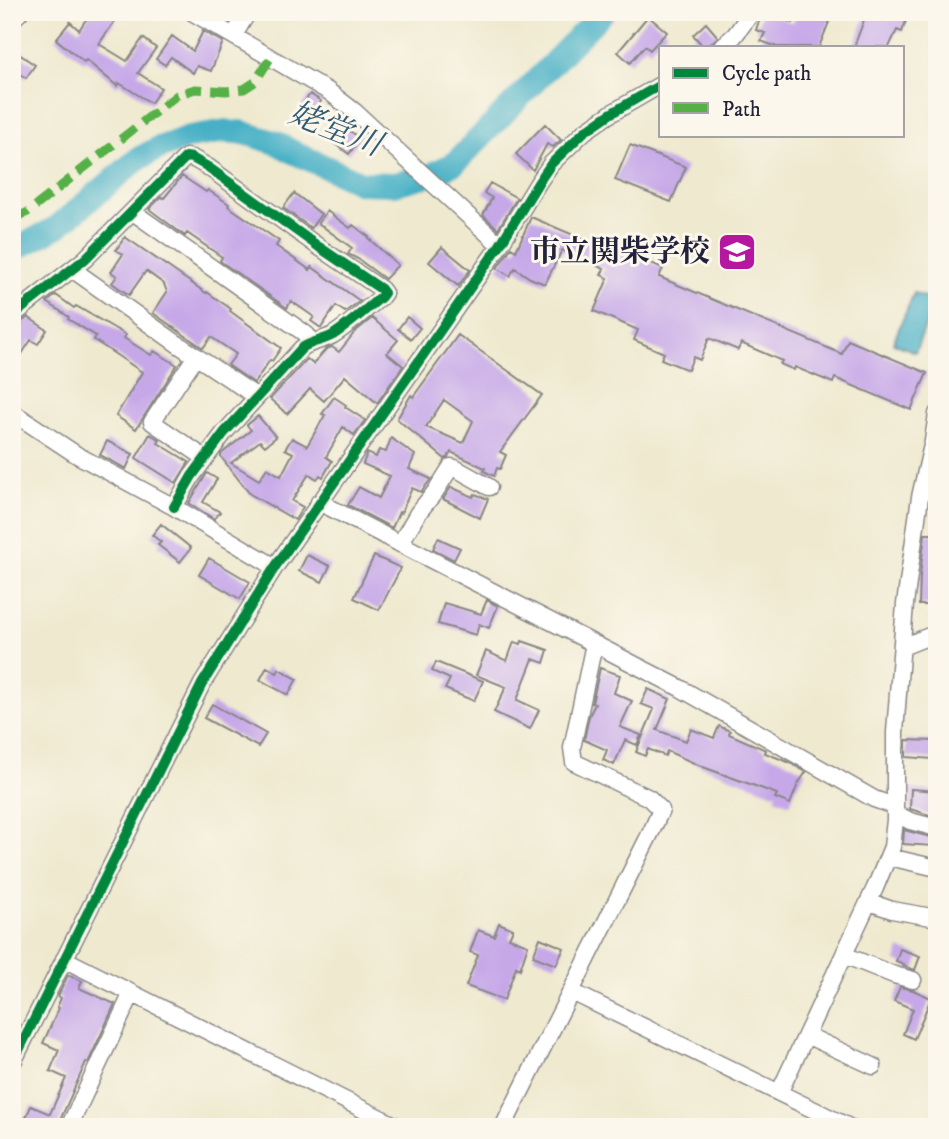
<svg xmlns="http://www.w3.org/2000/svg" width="949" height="1139" font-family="'IM FELL DW Pica','Noto Serif JP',serif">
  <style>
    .water { fill: #47b0c6; stroke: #346980; stroke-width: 2 }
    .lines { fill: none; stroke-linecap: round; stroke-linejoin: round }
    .river { stroke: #47b0c6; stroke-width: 24 }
    .building { fill: #c6a8e8; fill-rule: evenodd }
    .minor-casing { stroke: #888685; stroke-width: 19 }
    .minor { stroke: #fff; stroke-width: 16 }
    .quiet { stroke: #55b146; stroke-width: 9; stroke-dasharray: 18 9; stroke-linecap: butt }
    .cycleway-casing { stroke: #fbf7ec; stroke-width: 15 }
    .cycleway { stroke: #00873e; stroke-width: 10 }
    .labels { text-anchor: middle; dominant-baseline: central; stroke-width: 6; stroke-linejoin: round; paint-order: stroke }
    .poi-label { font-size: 30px; font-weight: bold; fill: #22223b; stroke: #fbf7ec; text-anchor: end }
    .water-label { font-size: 32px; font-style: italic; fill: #315b73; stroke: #fbf7ec }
  </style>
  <rect width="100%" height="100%" fill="#fbf7ec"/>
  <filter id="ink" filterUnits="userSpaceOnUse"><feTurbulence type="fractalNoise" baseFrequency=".0143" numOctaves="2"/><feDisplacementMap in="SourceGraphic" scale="14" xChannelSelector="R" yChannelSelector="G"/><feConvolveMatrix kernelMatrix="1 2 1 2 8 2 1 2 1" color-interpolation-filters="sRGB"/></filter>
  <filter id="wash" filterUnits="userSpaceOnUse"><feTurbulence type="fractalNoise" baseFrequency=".00686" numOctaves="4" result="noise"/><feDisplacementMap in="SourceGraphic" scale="28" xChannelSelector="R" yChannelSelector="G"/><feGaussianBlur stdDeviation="1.57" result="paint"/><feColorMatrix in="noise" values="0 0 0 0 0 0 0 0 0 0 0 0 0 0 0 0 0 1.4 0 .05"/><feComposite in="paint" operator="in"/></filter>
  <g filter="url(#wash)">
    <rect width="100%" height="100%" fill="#efe9cf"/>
    <path class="water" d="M914 293 935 301 915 352 893 343Z"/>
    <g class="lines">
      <path class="river" d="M12 251 57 227 138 159 159 148 189 137 226 131 233 133 241 132 277 143 293 152 361 183 395 184 433 174 455 163 603 12"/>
    </g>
    <g id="blocks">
      <path class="building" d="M91 12H121L99 44 127 61 143 38 156 48 138 73 161 88 151 103 119 83 117 86 86 60 84 62 56 39 70 22 79 30Z
        M762 12H767L793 23 797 12H819L831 17 819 47H777L761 41 765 33 756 30Z
        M867 12H891L907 18 902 32 897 30 889 47H854Z
        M648 16 667 32 650 50 645 46 630 63 618 52Z
        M706 23 718 37 707 47H704L693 35Z
        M203 31 223 42 211 71 197 66 193 73 171 57 165 65 156 59 172 36 193 51Z
        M12 49 35 65 26 78 12 69Z
        M310 94 321 101 311 118 299 110Z
        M545 124 561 140 553 147 547 144 533 170 516 154Z
        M342 126 360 138 349 154 331 141Z
        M630 145 686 167 671 202 615 180Z
        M182 176 206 192 208 190 229 204 228 206 279 241 276 246 310 270 312 267 360 301 345 312 336 306 321 328 311 321 314 317 291 301 287 308 220 261 222 257 187 233 185 236 149 209 161 197 164 198Z
        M490 183 517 198 498 229 483 215 492 198 484 193Z
        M294 193 321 214 311 228 283 208Z
        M327 211 350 228 353 225 369 237 368 238 398 265 385 279 358 259 348 254 352 248 318 223Z
        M531 217 592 243 594 239 663 268 659 277 842 354 848 340 927 373 911 410 835 378 833 383 795 367 794 370 780 364 782 361 741 343 738 350 709 338 700 360 693 357 688 370 661 359 664 353 634 340 638 330 594 311 608 278 601 275 604 269 562 250 545 284 530 278 515 268 510 276 497 268 511 248 516 251Z
        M125 237 206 293 207 292 231 309 230 311 281 348 272 361 270 360 254 383 228 365 236 354 211 337 203 348 153 313 167 292 164 284 146 271 129 295 112 283 117 276 111 272 123 254 116 250Z
        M442 247 470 270 458 286 429 262Z
        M56 295 74 308 76 306 126 335 124 338 151 355 154 351 177 365 136 429 116 416 142 372 94 340 96 336 68 319 69 317 47 302Z
        M28 317 47 330 38 344 31 340 12 369V334L19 324Z
        M407 317 420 328 411 339 398 329Z
        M372 318 398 340 387 353 403 366 377 403 345 376 324 401 310 389 287 414 270 399 307 359 313 364 326 349 332 347 339 352 355 332Z
        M458 335 542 395 500 452 506 455 500 469 497 468 494 476 484 471 485 468 451 452 448 457 445 459 397 419 411 395 413 397ZM444 400 473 421 463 443 426 427Z
        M334 397 346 405 345 407 365 420 354 435 343 427 326 457 332 461 323 477 320 475 317 479 309 474 292 501 303 507 295 520 250 494 221 457V454L251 430 247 425 258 416 276 437 265 446 260 441 231 463 259 480 267 468 281 476 293 453 285 449 292 438 307 446 325 415 322 414Z
        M150 434 160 440 158 443 189 462 176 483 136 458Z
        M391 438 415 455 409 469 431 479 421 492 412 488 401 513 399 512 392 528 348 505 359 487 379 498 390 476 363 464 367 453 376 457 379 450 386 452Z
        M107 441 133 454 126 469 100 455Z
        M207 473 217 479 203 502 220 512 214 519 189 503Z
        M451 487 473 497 475 494 488 499 480 518 443 499Z
        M161 524 191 548 180 562 158 545 161 542 152 535Z
        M925 534H937V605H919L920 575Z
        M438 538 460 548 454 560 433 549Z
        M307 555 330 566 322 582 299 571Z
        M374 556 401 568 379 610 354 598Z
        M209 558 250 582 240 599 199 575Z
        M487 600 498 606 489 628 479 624 476 635 438 624 444 603 481 614Z
        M522 641 548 650 544 663 533 659 517 700 539 710 530 729 494 712 506 687 476 675 486 651 507 661 514 642 521 644Z
        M436 662 483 681 474 701 445 689 450 679 432 671Z
        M267 667 277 673 279 669 297 679 288 695 260 680Z
        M600 668 620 675 614 693 632 701 620 727 641 735 637 745 625 740 614 765 603 760 607 750 584 740 589 716 595 704 592 703Z
        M648 689 670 699 657 730 686 741 691 729 714 738 719 726 730 731 729 734 766 750 765 753 788 762 806 772 798 784 790 804 775 798 777 794 703 767 667 751 665 756 648 749 645 756 636 752 654 709 641 704Z
        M212 704 266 734 258 747 204 718Z
        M906 740 937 741V757H933V759L906 757Z
        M911 789 937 791 936 817 910 809Z
        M904 830 934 838V846L903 844Z
        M499 923 513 929 509 938 528 945 520 969 516 967 504 1000 466 986 478 955 470 952 478 930 494 936Z
        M540 938 564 948 556 965 533 956Z
        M900 949 920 956 915 970 903 966 904 964 896 961Z
        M68 975 82 981 79 988 115 1004 88 1063 86 1062 57 1127H29L23 1124 31 1106 50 1114 66 1078 50 1071 59 1050 43 1043 59 1008 57 1007 61 998 58 996Z
        M900 987 913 990 931 998 914 1039 903 1034 913 1009 894 1001Z"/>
    </g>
  </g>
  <g filter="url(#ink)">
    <use href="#blocks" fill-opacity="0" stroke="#888685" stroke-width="2"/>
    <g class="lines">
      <g class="minor-casing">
        <path id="minor" d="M192 12 328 91 354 111 500 245
          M12 20 20 12
          M234 35 248 12
          M722 47 735 35 752 12
          M133 212 300 330 307 335 309 343
          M72 269 176 343 257 397
          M12 316 85 259 186 157 192 158 208 167 319 247 381 289 384 293 381 297C365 310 350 324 333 335 323 341 311 341 302 348L224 433 192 476 174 507
          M196 356 152 422 205 458
          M12 412 77 455 174 507 275 567
          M319 502 680 688 874 799 894 806
          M400 544 418 513 435 492 451 467 455 468 489 487
          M902 647 937 633
          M895 813 910 821 937 828
          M889 857 937 868
          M869 902 892 910 937 918
          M844 955 894 975 913 980
          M64 959 398 1127
          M572 992 849 1127
          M806 1035 873 1066
          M12 1064 202 684 275 567 500 245 538 183 551 164 584 132 610 114 660 85
          M779 1093 875 888 892 847 895 820V732L905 604 920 497 933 441 937 414
          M69 1127 132 993
          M503 1127 652 830 661 810 649 798 574 762 572 748 594 644"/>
      </g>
      <use href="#minor" class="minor"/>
      <path class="quiet" d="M12 219 28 212 177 95 195 89 226 91 244 89 255 82 271 57"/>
      <g class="cycleway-casing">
        <path id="cycleway" d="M12 316 85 259 186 157 192 158 208 167 319 247 381 289 384 293 381 297C365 310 350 324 333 335 323 341 311 341 302 348L224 433 192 476 174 507
          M12 1064 202 684 275 567 500 245 538 183 551 164 584 132 610 114 660 85"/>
      </g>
      <use href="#cycleway" class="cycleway"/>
    </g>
  </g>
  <defs>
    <g id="school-square" transform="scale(2.0125)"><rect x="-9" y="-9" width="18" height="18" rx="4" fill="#b5179e" stroke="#fbf7ec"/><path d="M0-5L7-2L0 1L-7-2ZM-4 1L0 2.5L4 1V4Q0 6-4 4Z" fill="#fff"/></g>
  </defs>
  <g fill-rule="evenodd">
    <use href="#school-square" x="737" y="252"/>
  </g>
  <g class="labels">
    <g class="poi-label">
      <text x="710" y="252">市立関柴学校</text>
    </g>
    <g class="water-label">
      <text transform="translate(335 130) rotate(21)">姥堂川</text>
    </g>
  </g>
  <rect width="949" height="1139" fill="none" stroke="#fbf7ec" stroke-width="42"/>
  <rect x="659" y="46" width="245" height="91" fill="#fbf7ec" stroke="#a4a2a5" stroke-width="2"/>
  <rect x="673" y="68" width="35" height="10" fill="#00873e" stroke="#a4a2a5" stroke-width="2"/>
  <text x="722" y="80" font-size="21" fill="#22223b">Cycle path</text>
  <rect x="673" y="103" width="35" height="10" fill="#55b146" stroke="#a4a2a5" stroke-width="2"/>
  <text x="722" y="116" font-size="21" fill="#22223b">Path</text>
</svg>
